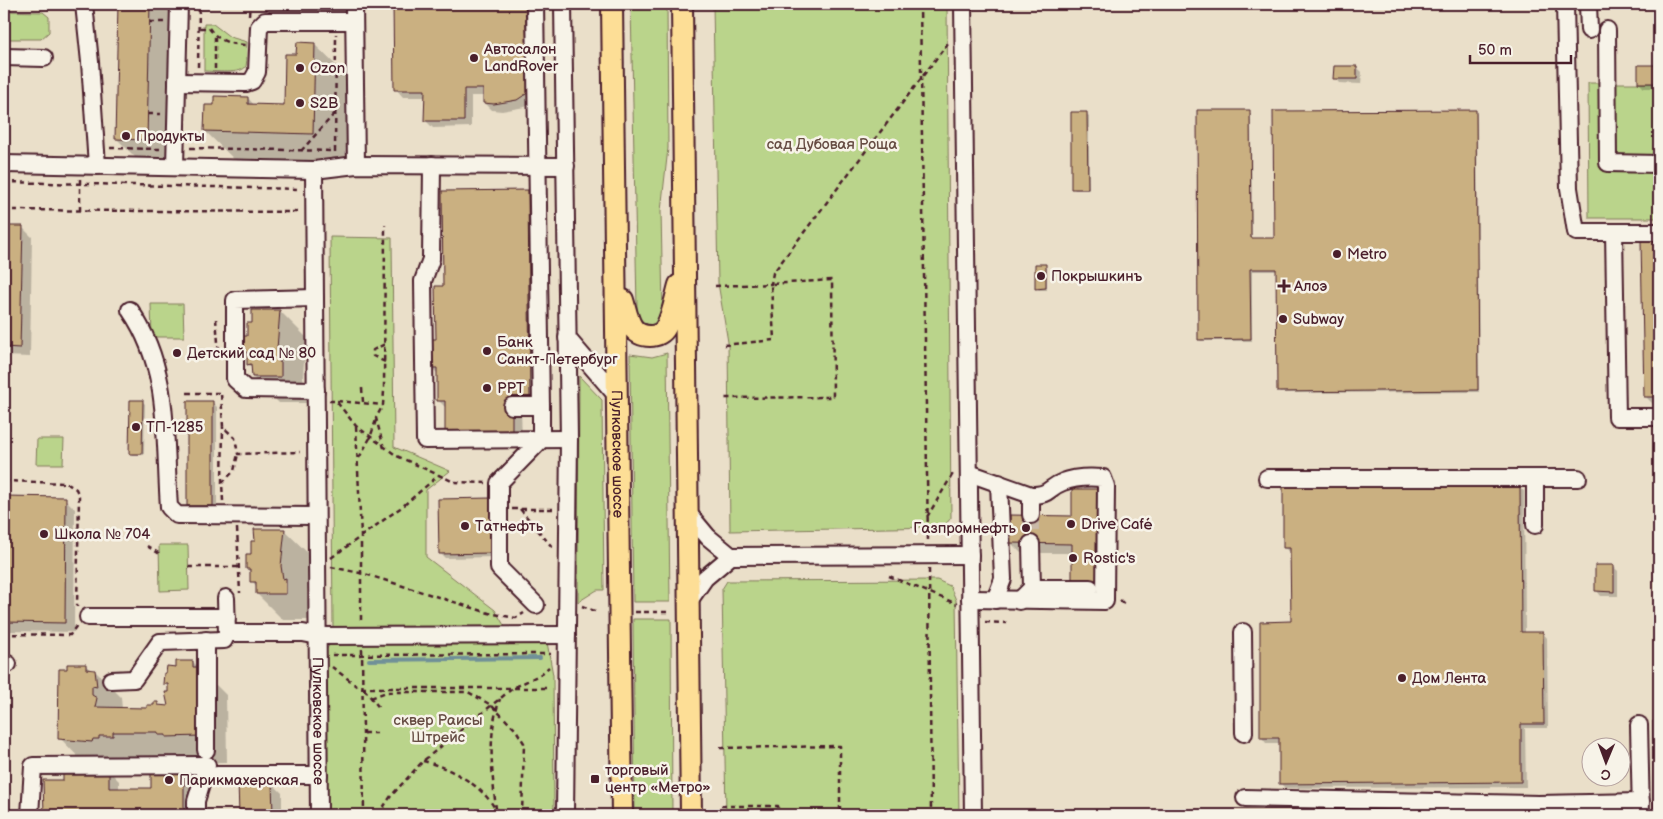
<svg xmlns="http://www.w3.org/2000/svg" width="1663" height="819" font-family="'Balsamiq Sans',sans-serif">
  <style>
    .green { fill: #bad48b; stroke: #827a5b }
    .shadow { fill: #0003 }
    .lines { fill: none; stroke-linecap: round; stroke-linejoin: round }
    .stream { stroke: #709098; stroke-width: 4 }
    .building { fill: #cab081; stroke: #4a1f2b }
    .minor-tunnel { stroke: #cab9a9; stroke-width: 16; stroke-dasharray: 16 8; stroke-linecap: butt }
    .minor-casing { stroke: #4a1f2b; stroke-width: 20 }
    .major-casing { stroke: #4a1f2b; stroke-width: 24 }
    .path { stroke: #4a1f2b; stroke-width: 2.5; stroke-dasharray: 5 4; stroke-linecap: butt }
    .minor { stroke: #f7f3e8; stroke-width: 16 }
    .major { stroke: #fdde96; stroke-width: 20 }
    .poi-dot { fill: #4a1f2b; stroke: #f7f3e8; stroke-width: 2 }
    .labels { text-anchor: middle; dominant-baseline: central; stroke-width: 5; stroke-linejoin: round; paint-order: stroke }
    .poi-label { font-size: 15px; fill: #4a1f2b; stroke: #f7f3e8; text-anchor: start }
    .park-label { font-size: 15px; fill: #664c43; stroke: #f7f3e8 }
    .street-label { font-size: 15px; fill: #4a1f2b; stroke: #f7f3e8 }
  </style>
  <rect width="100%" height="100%" fill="#eadfc9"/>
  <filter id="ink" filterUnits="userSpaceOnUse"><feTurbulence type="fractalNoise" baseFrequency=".02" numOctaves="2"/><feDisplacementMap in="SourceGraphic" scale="10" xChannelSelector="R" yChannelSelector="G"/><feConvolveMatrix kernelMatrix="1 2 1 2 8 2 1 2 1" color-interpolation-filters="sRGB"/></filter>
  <g filter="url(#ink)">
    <path class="green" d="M631 4H667L668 148 661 211 663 311 659 322 649 325 639 319 637 308Z
      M713 4H947L951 518 943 527 730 531 728 342 718 283Z
      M4 11 43 12 49 17V32L41 39H4Z
      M204 24H213L230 37 247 42C246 49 248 59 246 66 242 75 213 71 204 71Z
      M1588 83H1659V218H1589Z
      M330 237 392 238 394 447 450 471 426 490V557L495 610 505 627 333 628Z
      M151 304H183L184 337H152Z
      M667 353 670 602H633L630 354 652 357Z
      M579 376 602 400 604 590H597L578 602Z
      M37 439H64L63 464H36Z
      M159 545H188L189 590 160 591Z
      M937 580 950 586 956 600 959 815H726L722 589 727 581Z
      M633 619H671L672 815H635Z
      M547 642 553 675 554 815H326L323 654 331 643Z"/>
    <path class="shadow" d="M119 4H184L180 173 150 172 116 138Z
      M395 4H532L536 100 525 107 502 111 492 110 484 102V96H471V127L433 128 425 120 426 97H403L396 89Z
      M1292 4H1496V5L1294 6Z
      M314 44 348 77 346 167 239 164 205 131 215 106 248 98 255 106H285L297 55Z
      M1639 66H1659V88H1644L1639 83Z
      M1357 67 1362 72 1361 84 1339 83 1335 78Z
      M1475 111 1477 113 1479 392 1280 393 1278 391 1277 271H1252V341H1201L1199 339 1249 112 1251 114 1252 239H1275Z
      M1087 114 1089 116V190H1075L1073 188Z
      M527 192 537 202 539 409H521L522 441H456L446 408 438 400V374L432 368 444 287Z
      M4 227H22L32 237 30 357 4 356Z
      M1659 242V406H1655L1645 396 1642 243Z
      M1045 266 1047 268V290H1039L1037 288Z
      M280 311 306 337 303 376 307 403H279L253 377V369L248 364V355L244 351 253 324Z
      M143 402 145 404 144 455H132L130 453Z
      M212 402 217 407V510H193L188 506Z
      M1519 487 1524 491 1525 633H1543L1547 638 1548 728H1525L1526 787 1285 788 1280 783V743H1266L1262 738 1292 623V553L1284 548Z
      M1097 490 1107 589H1083L1073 579V553H1021L1011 543 1073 517Z
      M4 497 65 499 75 509 74 632 4 631Z
      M440 500 496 557 445 558 440 553Z
      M284 530 311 556 307 593 308 603 311 606 312 620H283L257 594V587L252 581 251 573 247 569 252 555Z
      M1613 566 1618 571V596H1601L1597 591Z
      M193 662 226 695 227 762 86 765 60 738 68 670 86 665 91 671H95L121 697 122 709H148L158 704 161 707H169V688L165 684 177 668Z
      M1655 722H1659V815H1655Z
      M109 771 119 781V789H152L183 771 193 781V815H45V782L64 781Z
      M240 783H272L282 793V815H240Z"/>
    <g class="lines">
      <path class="stream" d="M369 660 540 658"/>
    </g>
    <path class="building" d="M118 4H150L147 140 115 139Z
      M393 4H525L529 92 517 100 494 104 483 103V89H464V121H424L425 90H394Z
      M297 42 315 43 313 134 204 131 205 105H214V96L248 97V104L284 105 285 54H296Z
      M1638 65H1659V83H1638Z
      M1334 66H1357V79H1333Z
      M1197 110H1250L1251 238H1274L1273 111 1476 110 1478 390 1277 392 1276 269H1250L1251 339 1198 340Z
      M1071 112H1087L1088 189H1071Z
      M528 190 530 400H512V431L445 432V401H437V368H431L430 339H436L435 286H443L442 191Z
      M4 226H23L20 348 4 347Z
      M1641 241H1659V397H1644Z
      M1035 264H1046V288L1035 289Z
      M252 310H280L277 349 279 362H281V377H252L251 364 247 365V352H243V336H247V323H252Z
      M130 400H143L142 454H129Z
      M187 401H213V506H187Z
      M1520 485 1521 632H1543L1544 724H1521V782L1279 784V738H1260V622L1291 621 1290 548H1283V487Z
      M1072 489H1098L1097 580 1072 579V544L1010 543V515L1072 516Z
      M4 496 66 497 65 623 4 622Z
      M491 498 492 553 439 554 438 499Z
      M254 529H285L281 566 283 579 286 578V594H256V582H250V569H246V554H251V541H255Z
      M1595 565H1614V592L1595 591Z
      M176 661H193V667H200L201 736 166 737V735H158V732H113V736H99V739H93L92 742 58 739 59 669H67V664H86V669L95 670 97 687 92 686V695L97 698 95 707 147 708V705H154V702H158V705L168 706 165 692H168V684H163L164 673H166L167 666 176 667Z
      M1653 721H1659V815H1654Z
      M63 770H109V788H151V770H184V815H44L43 780H63Z
      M238 782H272L273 815H239Z"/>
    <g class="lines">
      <path class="minor-tunnel" d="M1031 515V544"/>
      <g class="minor-casing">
        <g id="minor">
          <path d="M84 4 90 62 97 166"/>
          <path d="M354 4 356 165"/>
          <path d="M535 4 541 406"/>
          <path d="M563 4 569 439 565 815"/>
          <path d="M963 4 973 815"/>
          <path d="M1565 4 1569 188 1576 232H1659"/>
          <path d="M1588 4 1589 30"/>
          <path d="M1607 30 1608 163 1659 164"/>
          <path d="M4 57 44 58"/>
          <path d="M177 82 246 83 252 81 257 72 259 27 265 21H354"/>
          <path d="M4 164 314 170 356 165 566 166"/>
          <path d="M432 165 431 259 423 281 425 440 569 439"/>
          <path d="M175 166 179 4"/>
          <path id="s1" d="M314 170 319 815"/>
          <path d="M1614 232 1617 417H1659"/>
          <path d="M315 298 235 300V379L246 389 316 390"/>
          <path d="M130 310C171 370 164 438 169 507L177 515 316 516"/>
          <path d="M567 338 617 396"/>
          <path d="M512 406H541V440L499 483V568L536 605"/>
          <path d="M969 473 1031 495V515"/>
          <path d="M1267 478H1578"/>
          <path d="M1535 478V525"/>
          <path d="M688 513 708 537 731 556 970 555"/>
          <path d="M1032 588H1090"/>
          <path d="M226 598 227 633H303L318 636 567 635"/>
          <path d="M970 599 1105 601 1106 486 1103 478C1091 477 1075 477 1063 482 1047 488 1051 495 1031 495"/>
          <path d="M995 600 1003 579 999 483"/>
          <path d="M689 601 705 578 731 556"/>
          <path d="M1019 601 1032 588 1031 544"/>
          <path d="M88 617H227"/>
          <path d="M1243 632 1244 733"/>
          <path d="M4 664H8"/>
          <path d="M111 680 134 679 160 642 224 640 227 633"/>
          <path d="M1639 725 1641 815"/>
          <path d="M206 750V640"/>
          <path d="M217 775H319"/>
          <path d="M1245 798 1538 804 1641 802"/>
          <path d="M30 815 33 766 207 765 196 801V815"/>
        </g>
      </g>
      <g class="major-casing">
        <g id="major">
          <path id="s2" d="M612 4 622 815"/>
          <path d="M682 4 691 815"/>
          <path d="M623 300C628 316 629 336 650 336 657 336 663 333 666 327 673 314 675 299 679 285"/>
        </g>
      </g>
      <path class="path" d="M920 4 928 541
        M249 15 250 4
        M150 22H166
        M200 28H209C218 41 230 44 245 45
        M215 37V69
        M198 67 199 4
        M148 114H161
        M110 148 161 149
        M190 148 334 151
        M301 151 336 112
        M335 152 336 34
        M4 182 299 189
        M4 210 300 212
        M80 211V179
        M715 286 771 284 773 273 948 43
        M216 319 219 354
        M724 345 774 340 771 284 832 280 833 397 725 398
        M385 362 373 356V350L385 344
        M362 388 363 402
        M187 393H221L223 427 235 438 238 454 300 452
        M329 401H336L356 426 397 456 454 482 486 483
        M337 401 383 405
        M356 426 361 536V621
        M384 448 376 418 383 405 384 391 385 225
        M359 458 370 438 376 420
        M4 481 66 483 76 489 79 496 77 607
        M222 483 223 427
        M223 501 222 483 234 471 238 454
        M512 509H554
        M520 509 553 548
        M927 517 954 472
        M237 528 240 593
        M147 546 160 554
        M331 558 403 506 439 475
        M188 567H239
        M331 567 365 574 489 613 516 618 524 613
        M929 569 931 815
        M889 576 957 604
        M1120 600 1125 605
        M582 606 597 612
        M635 612H671
        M985 622 1007 623
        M4 634 70 635 77 625
        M362 649 364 815
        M332 655 551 654
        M332 667 360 688H546
        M364 689 381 710
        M371 698 386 692H468L491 705 516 730 524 743 522 815
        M363 733H378
        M720 748 840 746V815
        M423 761C451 768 487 787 498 815
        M721 806H778V815
        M496 809C492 773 487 734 500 699
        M378 815 391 796 423 761 513 688 541 674 549 667"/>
      <use href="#minor" class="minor"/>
      <use href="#major" class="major"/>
    </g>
  </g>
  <g class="poi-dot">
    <circle cx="474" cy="58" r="5"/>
    <circle cx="300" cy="68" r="5"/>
    <circle cx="300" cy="103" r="5"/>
    <circle cx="126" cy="136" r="5"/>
    <circle cx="1337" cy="254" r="5"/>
    <circle cx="1041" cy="276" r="5"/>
    <path d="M1281.5 278.5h5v5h5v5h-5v5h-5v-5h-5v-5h5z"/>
    <circle cx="1283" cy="319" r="5"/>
    <circle cx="487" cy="351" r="5"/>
    <circle cx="177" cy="353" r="5"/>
    <circle cx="487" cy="388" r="5"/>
    <circle cx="136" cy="427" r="5"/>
    <circle cx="1071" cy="524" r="5"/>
    <circle cx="465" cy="526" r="5"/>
    <circle cx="1026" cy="528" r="5"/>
    <circle cx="44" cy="534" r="5"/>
    <circle cx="1073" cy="558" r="5"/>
    <circle cx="1402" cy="678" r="5"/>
    <rect x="590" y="774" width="10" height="10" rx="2.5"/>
    <circle cx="169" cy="780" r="5"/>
  </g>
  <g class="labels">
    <g class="poi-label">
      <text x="484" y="49">Автосалон<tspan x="484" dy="17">LandRover</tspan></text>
      <text x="310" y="68">Ozon</text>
      <text x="310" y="103">S2B</text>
      <text x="136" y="136">Продукты</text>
      <text x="1347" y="254">Metro</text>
      <text x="1051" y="276">Покрышкинъ</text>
      <text x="1294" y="286">Алоэ</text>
      <text x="1293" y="319">Subway</text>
      <text x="497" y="342">Банк<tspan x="497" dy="17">Санкт-Петербург</tspan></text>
      <text x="187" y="353">Детский сад № 80</text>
      <text x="497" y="388">РРТ</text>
      <text x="146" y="427">ТП-1285</text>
      <text x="1081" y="524">Drive Café</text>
      <text x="475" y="526">Татнефть</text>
      <text x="1016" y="528" text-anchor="end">Газпромнефть</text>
      <text x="54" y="534">Школа № 704</text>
      <text x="1083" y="558">Rostic's</text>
      <text x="1412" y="678">Дом Лента</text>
      <text x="605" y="770">торговый<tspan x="605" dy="17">центр «Метро»</tspan></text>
      <text x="179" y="780">Парикмахерская</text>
    </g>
    <g class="park-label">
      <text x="832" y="144">сад Дубовая Роща</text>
      <text x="438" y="720">сквер Раисы<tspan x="438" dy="17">Штрейс</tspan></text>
    </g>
    <g class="street-label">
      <text stroke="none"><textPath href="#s2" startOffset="450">Пулковское шоссе</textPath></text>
      <text stroke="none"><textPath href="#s1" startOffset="551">Пулковское шоссе</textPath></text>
    </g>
  </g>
  <rect width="1663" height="819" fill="none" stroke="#f7f3e8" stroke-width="20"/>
  <rect x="10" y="10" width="1643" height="799" fill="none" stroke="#4a1f2b" stroke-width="2" filter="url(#ink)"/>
  <g transform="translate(1606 762) rotate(181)"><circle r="24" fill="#f7f3e8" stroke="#b29e9c"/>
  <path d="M0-4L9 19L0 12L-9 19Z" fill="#4a1f2b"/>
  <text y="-8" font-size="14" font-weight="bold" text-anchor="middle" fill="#4a1f2b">С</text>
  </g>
  <path d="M1470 55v8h101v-8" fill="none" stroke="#4a1f2b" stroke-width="2.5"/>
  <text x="1478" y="55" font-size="15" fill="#4a1f2b" stroke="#f7f3e8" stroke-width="4" paint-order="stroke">50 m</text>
</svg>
